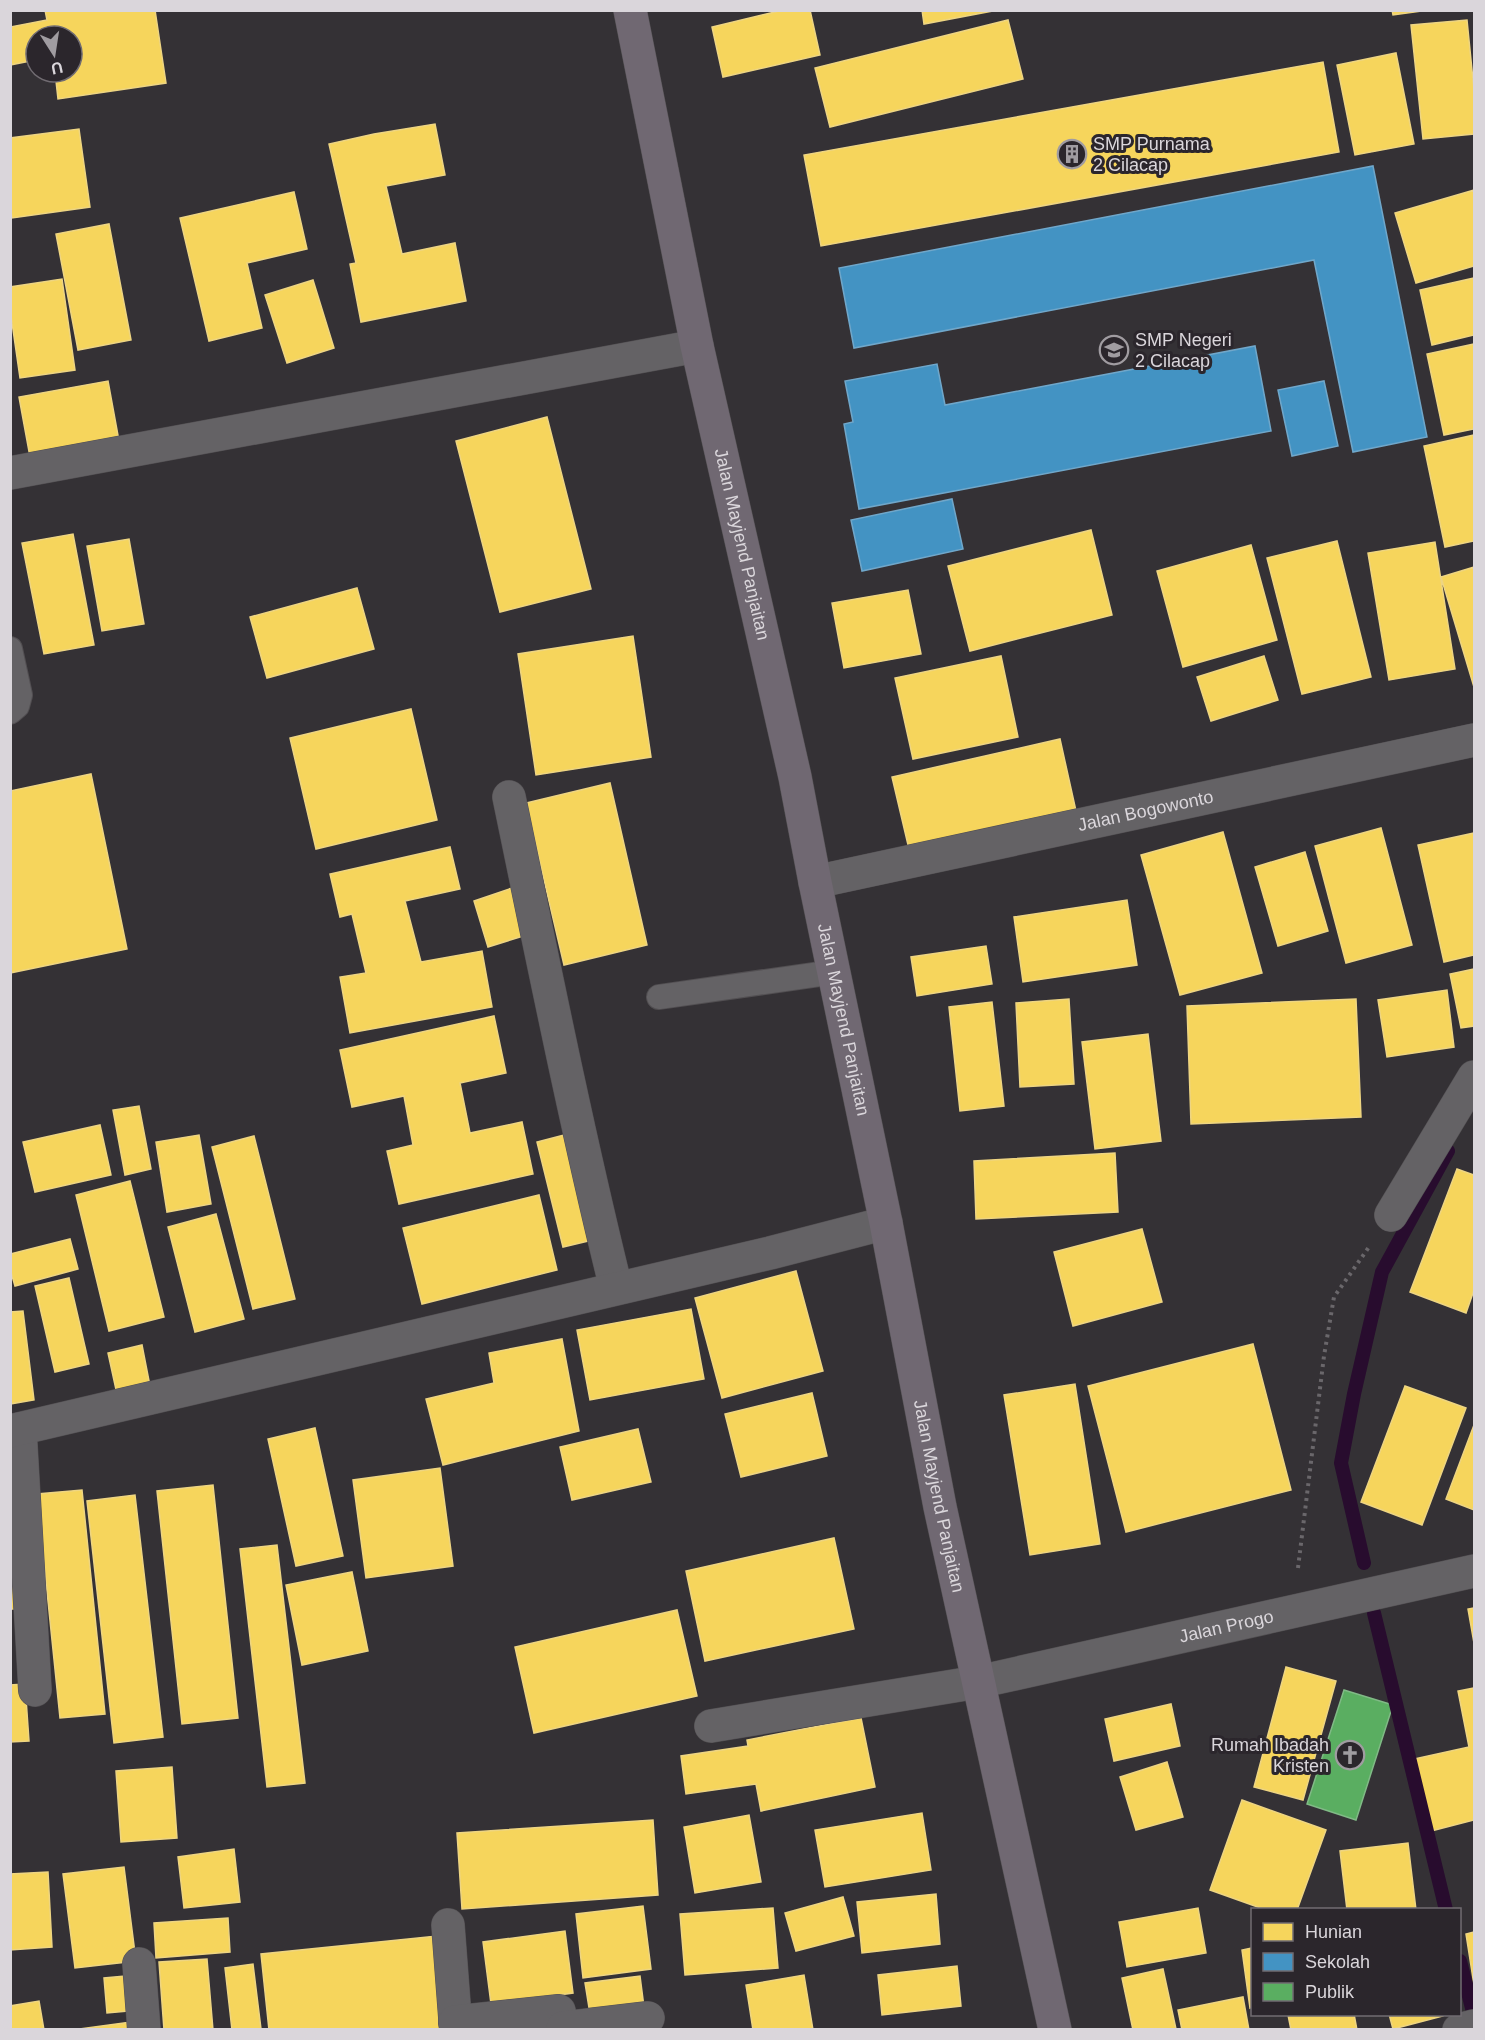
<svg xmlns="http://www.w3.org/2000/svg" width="1485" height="2040" font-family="Arial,sans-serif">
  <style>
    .homes { fill: #f6d55c; stroke: #eed582; stroke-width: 1.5 }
    .schools { fill: #4393c3; stroke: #70a7ca; stroke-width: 1.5 }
    .public { fill: #5aae61; stroke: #80ba86; stroke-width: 1.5 }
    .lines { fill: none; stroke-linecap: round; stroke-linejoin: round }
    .stream { stroke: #280c2e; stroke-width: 14 }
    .service-casing { stroke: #524f52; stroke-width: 26 }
    .minor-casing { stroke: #524f52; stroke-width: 34 }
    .trunk-casing { stroke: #524f52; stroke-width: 34 }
    .path { stroke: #6a676b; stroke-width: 4; stroke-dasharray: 3 4.5; stroke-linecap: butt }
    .service { stroke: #646265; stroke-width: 24 }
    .minor { stroke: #646265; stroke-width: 33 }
    .trunk { stroke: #706872; stroke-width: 33 }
    .labels { text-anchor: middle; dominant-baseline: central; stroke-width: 6; stroke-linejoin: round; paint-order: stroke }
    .poi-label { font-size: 18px; fill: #dad6db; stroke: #2b262c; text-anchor: start }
    .street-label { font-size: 18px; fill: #dad6db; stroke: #2b262c }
  </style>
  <rect width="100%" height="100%" fill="#343135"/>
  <path class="homes" d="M45 10H155L166 83 58 99 55 72H72V36H36V60L10 65V27L47 20Z
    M783 10H810L820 55 723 77 712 27Z
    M922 10H998L924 24Z
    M1392 10H1429L1393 15Z
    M1008 20 1023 79 830 127 815 68Z
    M1467 20 1474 90V134L1423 139 1411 25Z
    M1396 53 1414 144 1355 155 1337 65Z
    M1323 62 1339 152 821 246 804 155Z
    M435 124 445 175 386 186 402 254 455 243 466 301 361 322 350 264 356 263 329 144 374 134Z
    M79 129 90 207 12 218 10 206V138Z
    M1474 190V266L1416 283 1395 213Z
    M294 192 307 249 247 263 262 328 209 341 180 218Z
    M109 224 131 340 78 350 56 234Z
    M1474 278V335L1432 345 1420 290Z
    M62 279 75 370 20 378 10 309V287Z
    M313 280 334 348 287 363 265 295Z
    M1474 344V429L1444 435 1427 354Z
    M108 381 119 441 30 457 19 397Z
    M547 417 591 589 500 612 456 441Z
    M1474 435V541L1445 547 1424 446Z
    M1091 530 1112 615 970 651 948 566Z
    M73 534 94 645 44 654 22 543Z
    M129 539 144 624 102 631 87 546Z
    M1337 541 1371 677 1302 694 1267 558Z
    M1435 542 1455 669 1389 680 1368 553Z
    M1251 545 1277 640 1183 667 1157 571Z
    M1474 567V687L1441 577Z
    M357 588 374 649 267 678 250 617Z
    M908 590 921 654 844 668 832 603Z
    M633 636 651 757 536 775 518 654Z
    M1001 656 1018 737 913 759 895 678Z
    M1264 656 1278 700 1211 721 1197 677Z
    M411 709 437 820 316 849 290 738Z
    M1060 739 1076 811 909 849 892 777Z
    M91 774 127 949 10 973V791Z
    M610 783 647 945 564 965 526 803Z
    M1381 828 1412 945 1346 963 1315 846Z
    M1223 832 1262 973 1180 995 1141 855Z
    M1474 833V955L1444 962 1418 845Z
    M450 847 460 889 405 901 421 962 482 951 492 1007 350 1033 340 977 366 973 352 914 340 917 330 874Z
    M1305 852 1328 931 1278 946 1255 867Z
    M518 886 533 933 488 947 474 901Z
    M1127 900 1137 965 1023 982 1014 917Z
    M986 946 992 984 917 996 911 957Z
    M1474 969V1026L1461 1028 1450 974Z
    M1447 990 1454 1047 1387 1057 1378 1000Z
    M1069 999 1074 1084 1020 1087 1016 1003Z
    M1356 999 1361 1117 1191 1124 1187 1006Z
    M992 1002 1004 1106 960 1111 949 1007Z
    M494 1016 506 1073 460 1083 470 1133 522 1122 533 1174 399 1204 387 1151 413 1145 404 1096 352 1107 340 1050Z
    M1148 1034 1161 1141 1095 1149 1082 1042Z
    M139 1106 151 1169 125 1175 113 1110Z
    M100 1125 111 1175 35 1192 23 1142Z
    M572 1133 597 1239 563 1247 537 1142Z
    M199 1135 211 1204 167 1212 156 1142Z
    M254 1136 295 1299 253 1309 212 1147Z
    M1115 1153 1118 1212 976 1219 974 1161Z
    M1457 1169 1474 1175V1290L1466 1313 1410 1292Z
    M130 1181 164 1317 109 1331 76 1195Z
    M539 1195 557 1270 422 1304 403 1228Z
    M216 1214 244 1319 195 1332 168 1227Z
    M1142 1229 1162 1302 1073 1326 1054 1252Z
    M70 1239 78 1269 15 1286 10 1269V1254Z
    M796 1271 823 1371 722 1398 695 1298Z
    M69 1278 89 1364 55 1372 35 1286Z
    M691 1309 704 1379 590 1400 577 1330Z
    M23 1311 34 1400 10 1404V1312Z
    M562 1339 579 1431 443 1465 426 1399 494 1383 489 1353Z
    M1253 1344 1291 1490 1126 1532 1088 1386Z
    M142 1345 150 1386 117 1394 108 1353Z
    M1075 1384 1100 1544 1030 1555 1004 1395Z
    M1405 1386 1466 1408 1422 1525 1361 1502Z
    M812 1393 827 1456 741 1477 725 1414Z
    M1474 1425V1510L1446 1499Z
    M315 1428 343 1556 296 1566 268 1439Z
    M638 1429 651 1482 572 1500 560 1447Z
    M440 1468 453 1566 366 1578 353 1480Z
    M213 1485 238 1718 182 1724 157 1491Z
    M82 1490 105 1714 60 1718 37 1494Z
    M135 1495 163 1737 114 1743 87 1501Z
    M834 1538 854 1629 705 1661 686 1571Z
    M10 1545 16 1609H10Z
    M277 1545 305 1783 267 1787 240 1549Z
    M352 1572 368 1651 302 1665 286 1585Z
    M1474 1608V1643L1468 1609Z
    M677 1610 697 1696 534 1733 515 1647Z
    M1286 1667 1336 1681 1303 1800 1254 1787Z
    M25 1684 29 1741 10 1742V1685Z
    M1474 1688V1820L1431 1831 1414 1759 1469 1747 1458 1691Z
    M1171 1704 1180 1746 1114 1761 1105 1719Z
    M861 1718 875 1787 761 1811 756 1784 686 1794 681 1756 748 1746 747 1740Z
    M1167 1762 1183 1817 1136 1830 1120 1777Z
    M172 1767 177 1838 121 1842 116 1771Z
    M1242 1800 1326 1830 1297 1910H1266L1210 1890Z
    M922 1813 931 1870 825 1887 815 1830Z
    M749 1815 761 1882 695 1893 684 1827Z
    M653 1820 658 1895 462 1909 457 1833Z
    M1408 1843 1416 1910H1347L1340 1851Z
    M234 1849 240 1902 184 1908 178 1857Z
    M124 1867 136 1961 75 1968 63 1874Z
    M48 1872 52 1947 10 1950V1874Z
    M936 1894 940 1944 862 1953 857 1902Z
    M843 1897 854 1936 796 1951 785 1913Z
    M643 1906 651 1969 583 1978 576 1914Z
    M773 1908 778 1968 685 1975 680 1914Z
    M1198 1908 1206 1953 1127 1967 1119 1922Z
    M228 1918 230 1952 156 1958 154 1923Z
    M565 1931 573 1993 491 2004 483 1942Z
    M1474 1932V1985L1466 1934Z
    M437 1936 447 2030H269L261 1954Z
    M1252 1948V2007L1250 2008 1242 1950Z
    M207 1959 213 2030H164L159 1962Z
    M253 1964 261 2029 232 2030 225 1968Z
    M957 1966 961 2006 882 2015 878 1975Z
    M1163 1969 1176 2029 1133 2030 1122 1978Z
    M136 1975 139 2010 107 2013 104 1978Z
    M804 1975 813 2030H753L746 1985Z
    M640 1976 644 2007 590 2014 585 1983Z
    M1243 1997 1249 2030H1182L1178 2010Z
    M39 2001 44 2030H10V2006Z
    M1354 2014 1357 2030H1291L1288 2015Z
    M1389 2014H1443V2016L1393 2029Z
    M138 2021 140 2030H72Z"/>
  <path class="schools" d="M1373 166 1427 437 1353 452 1314 260 854 348 839 268Z
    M1255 346 1271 431 859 509 844 424 853 422 845 381 937 364 945 405Z
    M1324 381 1338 446 1292 456 1278 390Z
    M952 499 963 549 862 571 851 520Z"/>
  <path class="public" d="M1344 1690 1393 1705 1356 1820 1307 1804Z"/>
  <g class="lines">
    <path class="stream" d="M1364 1563 1341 1463 1354 1394 1382 1272 1448 1151
      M1374 1613 1446 1910
      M1460 1961 1473 2012"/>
    <g class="service-casing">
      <path id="service" d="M10 649 20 695 17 706 10 712
        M659 997 834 972"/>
    </g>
    <g class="minor-casing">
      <g id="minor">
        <path d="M10 473 697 346"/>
        <path d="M509 797C543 961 576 1126 616 1288"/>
        <path id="s1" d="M815 882 1474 740"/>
        <path d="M1391 1215 1474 1077"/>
        <path d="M20 1429 35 1690"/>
        <path d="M10 1431 770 1253 886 1223"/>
        <path id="s2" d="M711 1726 978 1682 1474 1571"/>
        <path d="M448 1925 456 2030"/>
        <path d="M139 1964 144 2030"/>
        <path d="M455 2022 559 2011 563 2030"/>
        <path d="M563 2028 648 2018"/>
        <path d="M1459 2030 1474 2026"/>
      </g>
    </g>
    <g class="trunk-casing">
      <g id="trunk">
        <path id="s3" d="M630 10 697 346 795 777 815 882 886 1223 940 1507 1055 2030"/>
      </g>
    </g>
    <path class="path" d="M1298 1568 1324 1356 1334 1297 1369 1247"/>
    <use href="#service" class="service"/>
    <use href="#minor" class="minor"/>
    <use href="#trunk" class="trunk"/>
  </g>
  <defs>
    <g id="building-ring" transform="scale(1.5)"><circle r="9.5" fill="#2b262c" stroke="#a09ca1" stroke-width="1.5"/><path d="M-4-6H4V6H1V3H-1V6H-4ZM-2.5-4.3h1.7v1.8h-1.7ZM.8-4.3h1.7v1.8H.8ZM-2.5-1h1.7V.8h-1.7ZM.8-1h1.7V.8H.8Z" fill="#a09ca1"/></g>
    <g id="school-ring" transform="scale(1.5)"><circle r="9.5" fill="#2b262c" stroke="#a09ca1" stroke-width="1.5"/><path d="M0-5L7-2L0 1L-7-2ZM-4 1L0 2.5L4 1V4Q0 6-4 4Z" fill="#a09ca1"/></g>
    <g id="church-ring" transform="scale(1.5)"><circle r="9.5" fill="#2b262c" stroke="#a09ca1" stroke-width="1.5"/><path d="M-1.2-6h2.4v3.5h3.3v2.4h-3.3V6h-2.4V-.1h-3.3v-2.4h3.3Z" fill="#a09ca1"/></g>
  </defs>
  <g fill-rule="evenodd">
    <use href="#building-ring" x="1072" y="154"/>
    <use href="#school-ring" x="1114" y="350"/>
    <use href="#church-ring" x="1350" y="1755"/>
  </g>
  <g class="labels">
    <g class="poi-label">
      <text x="1093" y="144">SMP Purnama<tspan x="1093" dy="21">2 Cilacap</tspan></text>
      <text x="1135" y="340">SMP Negeri<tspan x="1135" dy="21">2 Cilacap</tspan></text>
      <text x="1329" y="1745" text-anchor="end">Rumah Ibadah<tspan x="1329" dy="21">Kristen</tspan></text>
    </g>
    <g class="street-label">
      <text stroke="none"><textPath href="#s3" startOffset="546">Jalan Mayjend Panjaitan</textPath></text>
      <text stroke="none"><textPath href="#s1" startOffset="338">Jalan Bogowonto</textPath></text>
      <text stroke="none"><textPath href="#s3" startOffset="1032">Jalan Mayjend Panjaitan</textPath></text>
      <text stroke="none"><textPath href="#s3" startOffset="1518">Jalan Mayjend Panjaitan</textPath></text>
      <text stroke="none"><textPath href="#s2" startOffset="525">Jalan Progo</textPath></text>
    </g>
  </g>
  <rect width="1485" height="2040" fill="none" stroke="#dad6db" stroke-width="24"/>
  <rect x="1251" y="1908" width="210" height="108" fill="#2b262c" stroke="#716c72" stroke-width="1.5"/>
  <rect x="1263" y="1923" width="30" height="18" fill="#f6d55c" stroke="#716c72" stroke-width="1.5"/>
  <text x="1305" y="1938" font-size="18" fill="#dad6db">Hunian</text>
  <rect x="1263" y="1953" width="30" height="18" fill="#4393c3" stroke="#716c72" stroke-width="1.5"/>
  <text x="1305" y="1968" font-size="18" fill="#dad6db">Sekolah</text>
  <rect x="1263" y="1983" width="30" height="18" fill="#5aae61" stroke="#716c72" stroke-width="1.5"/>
  <text x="1305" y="1998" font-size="18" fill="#dad6db">Publik</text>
  <g transform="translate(54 54) rotate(168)"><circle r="28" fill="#2b262c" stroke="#716c72" stroke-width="1.5"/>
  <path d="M0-4.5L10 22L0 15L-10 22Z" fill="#a09ca1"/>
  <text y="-9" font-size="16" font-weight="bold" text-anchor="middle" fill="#dad6db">U</text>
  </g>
</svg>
